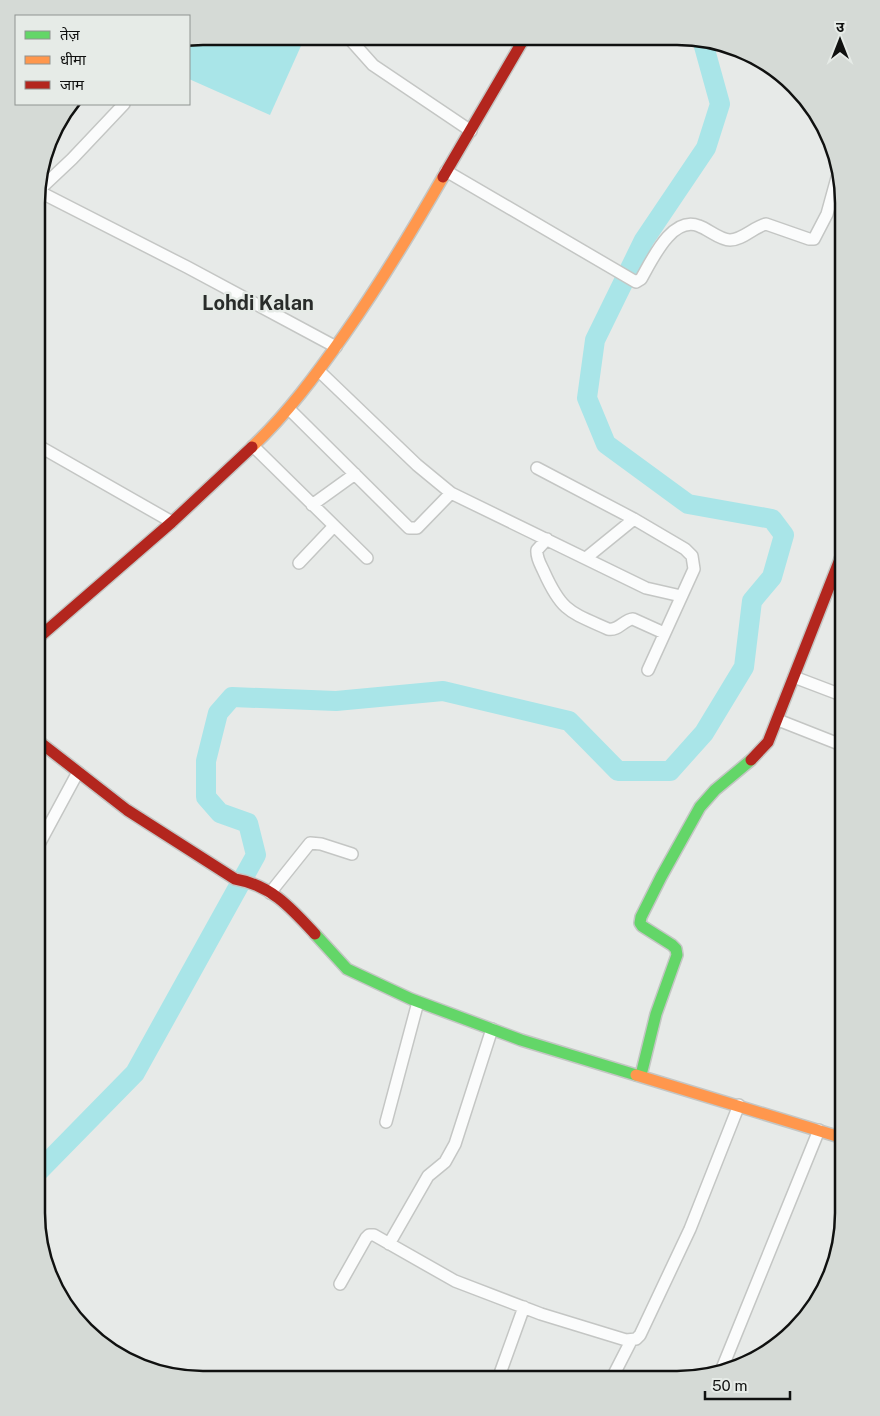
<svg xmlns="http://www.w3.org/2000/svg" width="880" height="1416" font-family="'Public Sans','Noto Sans Devanagari',sans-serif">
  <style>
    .water { fill: #a9e5e8 }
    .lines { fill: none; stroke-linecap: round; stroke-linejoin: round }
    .river { stroke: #a9e5e8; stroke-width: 20 }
    .street-casing { stroke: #c4c6c4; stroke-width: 14 }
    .fast-casing { stroke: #c4c6c4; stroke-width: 14 }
    .slow-casing { stroke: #c4c6c4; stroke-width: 14 }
    .jam-casing { stroke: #c4c6c4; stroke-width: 14 }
    .street { stroke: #fbfcfc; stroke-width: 11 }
    .fast { stroke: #63d668; stroke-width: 11 }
    .slow { stroke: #ff974d; stroke-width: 11 }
    .jam { stroke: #b3261e; stroke-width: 11 }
    .labels { text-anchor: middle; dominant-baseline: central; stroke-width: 5; stroke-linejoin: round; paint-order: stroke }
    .quarter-label { font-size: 20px; font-weight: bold; fill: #292c2a; stroke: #e6ebe7 }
    .rim { fill: none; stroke: #101110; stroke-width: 2.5 }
  </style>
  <rect width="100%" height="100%" fill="#e7eae8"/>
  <path class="water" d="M203 36 305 37 270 115 189 79V39Z"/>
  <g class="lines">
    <path class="river" d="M36 1174 135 1073 256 855 248 823 220 813 206 797V761L218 713 232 697 336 701 443 691 569 721 618 771H670L704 733 744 667 752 601 772 577 784 535 772 519 688 504 606 444 587 398 595 340 644 240 706 148 720 104 702 39"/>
    <g class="street-casing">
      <path id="street" d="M348 37 373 65 471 131
        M446 171 636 282 641 279C652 260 672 215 699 226 708 229 720 240 730 240 742 240 754 227 766 224L809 239H814L827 214 838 174
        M38 191 187 267 336 347
        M38 191 72 159 124 104
        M319 371 417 465 451 493 646 588 681 596
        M289 409 409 528H417L451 493
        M37 445 172 522
        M253 446 367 558
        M537 468 634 519 685 549 692 556 694 569 648 670
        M312 505 355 474
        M547 539 537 550C536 558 541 565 544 572 562 612 570 612 608 629 619 631 623 620 633 619L664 633
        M586 558 634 519
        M299 563 334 526
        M794 677 844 696
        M778 720 844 746
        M37 848 78 772
        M270 893 310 843 321 844 352 854
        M386 1122 418 1002
        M389 1244 428 1176 445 1162 455 1144 492 1029
        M340 1284 366 1238 369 1235H374L455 1281 541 1314 626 1340 636 1339 640 1335 690 1229 739 1105
        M721 1371 819 1130
        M498 1379 524 1307
        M611 1380 631 1341"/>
    </g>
    <g class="fast-casing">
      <path id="fast" d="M315 934 347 969 411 999 521 1040 636 1075
        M641 1075 656 1014 677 955 676 949 672 945 642 926 640 923 641 917 661 877 700 807 715 790 751 760"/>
    </g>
    <g class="slow-casing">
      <path id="slow" d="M252 447C287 414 316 375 344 335 380 284 412 231 443 177
        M636 1075 843 1138"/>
    </g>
    <g class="jam-casing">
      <path id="jam" d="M443 177 525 37
        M37 639 172 522 252 447
        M37 740 127 810 235 879C271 885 291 908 315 934
        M751 760 768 742 844 549"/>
    </g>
    <use href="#street" class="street"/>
    <use href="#fast" class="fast"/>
    <use href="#slow" class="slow"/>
    <use href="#jam" class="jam"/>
  </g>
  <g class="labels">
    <g class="quarter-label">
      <text x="258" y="303">Lohdi Kalan</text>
    </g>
  </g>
  <path d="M0 0H880V1416H0ZM203 45H677A158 158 0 0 1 835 203V1213A158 158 0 0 1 677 1371H203A158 158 0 0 1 45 1213V203A158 158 0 0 1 203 45Z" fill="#d5dad6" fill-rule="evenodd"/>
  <path class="rim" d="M203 45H677A158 158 0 0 1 835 203V1213A158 158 0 0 1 677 1371H203A158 158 0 0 1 45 1213V203A158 158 0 0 1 203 45Z"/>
  <rect x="15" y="15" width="175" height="90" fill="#e6ebe7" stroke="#909491"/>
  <rect x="25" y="31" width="25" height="8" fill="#63d668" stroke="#909491"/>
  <text x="60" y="40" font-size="15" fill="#101110">तेज़</text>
  <rect x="25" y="56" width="25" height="8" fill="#ff974d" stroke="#909491"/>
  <text x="60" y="65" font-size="15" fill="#101110">धीमा</text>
  <rect x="25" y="81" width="25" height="8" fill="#b3261e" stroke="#909491"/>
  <text x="60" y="90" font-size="15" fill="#101110">जाम</text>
  <g transform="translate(840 40)" stroke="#e6ebe7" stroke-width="4" paint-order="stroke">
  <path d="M0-4L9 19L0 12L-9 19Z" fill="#101110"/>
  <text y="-8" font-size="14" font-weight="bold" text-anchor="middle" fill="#101110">उ</text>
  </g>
  <path d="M705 1391v8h85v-8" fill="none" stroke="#101110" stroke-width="2.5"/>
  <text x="712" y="1391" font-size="15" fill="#101110" stroke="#e6ebe7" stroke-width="4" paint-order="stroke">50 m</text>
</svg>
